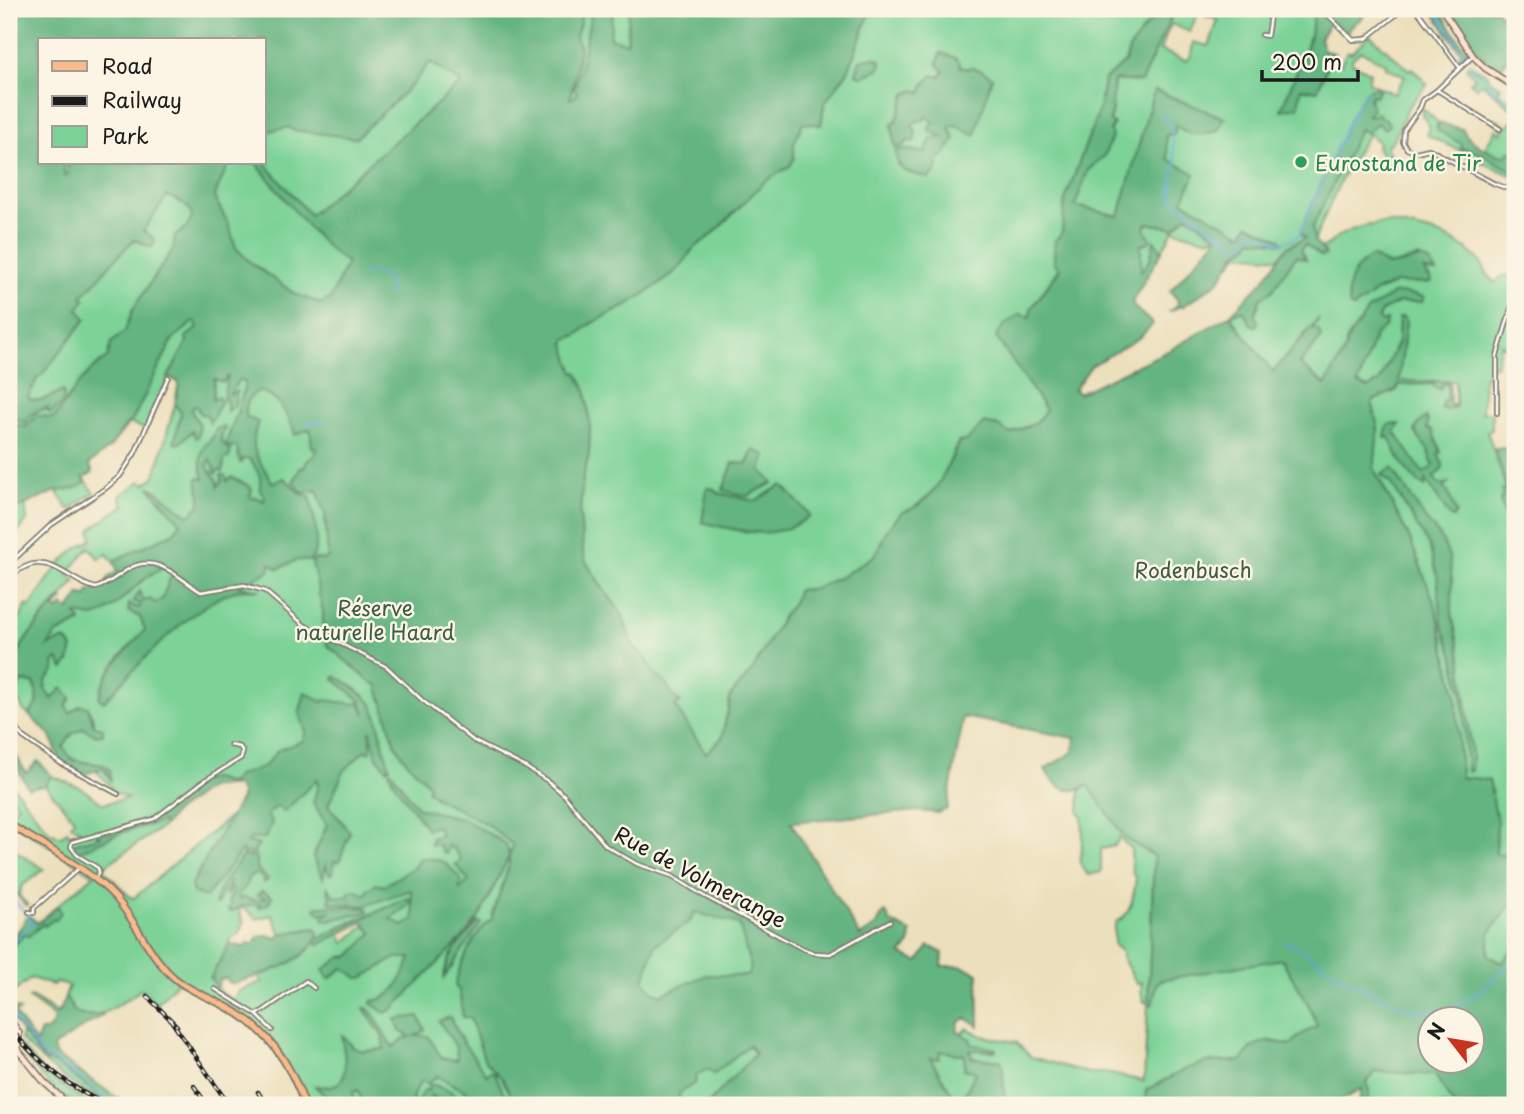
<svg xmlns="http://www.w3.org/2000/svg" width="1524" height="1114" font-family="'Playpen Sans',sans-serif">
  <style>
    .green { fill: #7bd297; stroke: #4c775a; stroke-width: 2; fill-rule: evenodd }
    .forest { fill: #64b480; stroke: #40684e; stroke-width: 2; fill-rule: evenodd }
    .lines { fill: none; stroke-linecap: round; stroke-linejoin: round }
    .stream { stroke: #5ea8d6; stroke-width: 2 }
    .minor-casing { stroke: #847e6c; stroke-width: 6 }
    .secondary-casing { stroke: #847e6c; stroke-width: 8 }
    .primary-casing { stroke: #847e6c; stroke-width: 9 }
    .minor { stroke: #fff; stroke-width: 2.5 }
    .secondary { stroke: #fde4d1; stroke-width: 4.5 }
    .primary { stroke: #fabb8c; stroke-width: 5 }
    .rail-casing { stroke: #1c1c1c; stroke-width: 4.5 }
    .rail { stroke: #fcf5e5; stroke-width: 2; stroke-dasharray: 5; stroke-linecap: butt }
    .leisure-dot { fill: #2e9e5b; stroke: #fcf5e5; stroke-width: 2.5 }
    .labels { text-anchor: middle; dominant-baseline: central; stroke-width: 5; stroke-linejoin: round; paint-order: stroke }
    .leisure-label { font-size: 21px; fill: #27864d; stroke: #fcf5e5; text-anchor: start }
    .park-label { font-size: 21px; fill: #3d5c47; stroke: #fcf5e5 }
    .street-label { font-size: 21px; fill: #1c1c1c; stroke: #fcf5e5 }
  </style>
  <rect width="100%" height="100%" fill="#fcf5e5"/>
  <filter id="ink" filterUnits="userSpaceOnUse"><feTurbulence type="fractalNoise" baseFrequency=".0143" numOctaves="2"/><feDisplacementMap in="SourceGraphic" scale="14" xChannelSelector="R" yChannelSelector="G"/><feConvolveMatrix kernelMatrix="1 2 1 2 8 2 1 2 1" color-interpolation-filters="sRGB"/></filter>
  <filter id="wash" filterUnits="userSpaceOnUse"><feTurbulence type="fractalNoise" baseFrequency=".00686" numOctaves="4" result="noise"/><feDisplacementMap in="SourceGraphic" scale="28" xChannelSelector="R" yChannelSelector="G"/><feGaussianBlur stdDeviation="1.57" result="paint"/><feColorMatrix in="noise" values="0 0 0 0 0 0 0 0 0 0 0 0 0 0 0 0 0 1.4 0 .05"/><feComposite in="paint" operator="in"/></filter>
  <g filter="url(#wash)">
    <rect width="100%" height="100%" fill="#ecdfbc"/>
    <path class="green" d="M9 9H829L555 338 572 369 565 344 566 339 577 335 590 324 626 306 668 278 682 265 692 250 716 231 764 182 790 166 794 158V143L803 122 821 125 824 104 848 71 871 9H1159L1130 48 1125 62 1104 80 1100 107 1065 200 1062 233 1055 241 1054 262 1060 268 1031 309 1030 317 1004 350 1009 353 1046 410 1036 423 1009 434 998 426 984 424 966 441 958 442 939 487 910 511H904L887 530 875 555 841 577 813 589 798 590 792 605 783 616 752 671 731 695 722 738 706 753 950 1105H354L353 1100 328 1099 322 1105H305L279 1051 240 1014 178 981 157 1004 142 989C122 1002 99 1024 75 1012L65 997 69 986 55 982 53 985 31 978 10 995 9 949 26 934 28 936 43 924 45 926 60 909 57 906 94 875 9 820V814L18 805 9 794V781L48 830 60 837 67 831 69 834 83 832 71 825 74 819 45 785 52 776 81 788 103 804 128 798 113 792 108 783 96 771 102 768 110 779 104 765C88 763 71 765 63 747L72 734 83 728 95 735 93 718 89 710 70 713 67 709 63 688 52 699 45 689 46 681 55 669 53 663 58 658 63 668 69 662 47 647 56 634 81 622 75 613 163 538 113 561 107 554 99 559 89 547 67 574 76 581 40 621 20 649 11 643 9 645V638L27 605 30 607C47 581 62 553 92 540L90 530 124 505 120 496 141 481 145 484 155 476 175 404 179 381 169 377 146 429 129 423 110 447 89 464 93 472 84 477 94 493 69 510 56 491 25 504 27 521 9 542ZM40 40H264V163H40ZM960 66 969 70 974 135 955 125 949 128 929 178 906 172 898 165 903 149 925 153 945 137 933 119 926 116 916 121 895 146 892 125 921 92 925 83C938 78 946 70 960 66ZM577 373 586 391 590 425 589 454 583 477 580 513 583 552 586 562 602 587 622 614 604 597 581 558 575 497ZM753 450 761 470 744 493 724 490 733 463 747 464ZM782 485 745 532 703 522 714 489 718 493 755 501ZM213 779 230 784 232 782 239 787 242 796 233 814 134 898 130 897 102 868 165 825 163 822 122 832 80 851V841L99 838 154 819ZM240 908H244L257 919 272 915 281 934 315 928 272 971 258 976 262 982 239 991 233 1000 216 988 213 980 231 939 239 933 244 923 239 912ZM386 908 344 943 340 933 318 945 340 926Z
      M1175 9H1293L1314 16 1308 44 1282 110 1301 88 1317 91 1333 53 1335 54 1332 61 1341 64 1347 51 1351 53 1370 35 1409 70 1412 68 1427 84C1422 92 1414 100 1409 106 1399 121 1403 132 1386 147L1398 169 1392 166 1388 168 1377 146 1379 143 1369 134C1345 165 1330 205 1314 241L1312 228 1360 128 1381 118 1368 115 1371 95 1367 90 1353 112 1307 215 1303 228 1305 238 1292 244 1278 258 1239 254 1231 264 1228 263C1235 253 1246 249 1252 239L1283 243 1242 234 1183 201 1168 159 1166 135 1175 125 1224 118 1155 90 1119 216 1075 206 1088 170 1104 156 1110 130 1114 80 1141 82ZM1198 13 1218 20 1209 46 1193 42 1191 56 1186 61 1160 50 1171 24 1190 32ZM1361 51 1386 64 1385 67 1405 76 1394 94 1368 82 1370 72 1352 63V59Z
      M1469 64 1488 75 1489 80 1501 87 1498 92 1515 103V111L1482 83 1477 88 1470 83 1475 78 1466 68Z
      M1422 108 1439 123 1436 126 1462 144 1463 150C1480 148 1500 164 1515 172V177L1468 156H1464L1463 152 1427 135 1430 127 1422 115Z
      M1515 117V155L1510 152 1507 156H1500L1485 148 1496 129 1501 133 1503 129 1492 121 1493 119H1497L1507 127Z
      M1186 214 1218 237 1205 239 1173 230 1162 251 1154 241 1151 258 1141 273V245L1149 242 1145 230 1147 223 1174 228Z
      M1390 223C1420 229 1453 234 1476 257 1484 264 1486 276 1495 283L1503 275 1510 277 1515 270V354L1501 344 1496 366H1490L1489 375H1484L1482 413 1492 412V430L1487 431 1507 490 1500 500 1507 521 1515 574V856L1496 854 1497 821 1461 778 1456 694 1435 604 1409 537 1374 469 1378 429 1372 401 1397 390 1398 384H1434L1441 388V384L1447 383V399L1442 409 1456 406 1455 381H1399L1406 321 1399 318 1398 342 1380 381 1368 388 1358 384 1375 336 1385 326 1379 319 1381 311 1400 302H1422L1393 294 1347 340 1345 351 1326 385 1300 364 1320 338 1312 328 1313 325 1273 372 1230 315 1243 310 1251 324 1260 299 1272 291 1296 256 1299 255 1304 259 1305 257 1301 250 1305 244 1321 256 1325 252 1318 248 1326 247C1341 230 1367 224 1390 223ZM1418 257 1431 263 1422 270 1430 278 1431 282 1396 283 1377 291 1354 307 1384 264 1394 265Z
      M20 682 35 683 38 702 29 715 24 711 16 696Z
      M1088 784 1125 838 1154 856 1148 1002H1144L1141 993 1142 982 1137 984 1122 957V952L1114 945V928L1116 922C1133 914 1133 896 1136 879L1132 872 1131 849 1120 838 1114 846 1101 849V872L1088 875 1080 863 1083 834 1082 817 1079 811 1080 790Z
      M9 843 17 852 44 869 22 886 19 896 28 905 26 906 9 886Z
      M1515 890V911L1512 917 1515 921V946L1503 962 1488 956 1490 932 1513 902Z
      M1282 958C1293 982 1310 1001 1318 1026L1299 1036 1291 1045 1268 1040 1241 1061 1207 1062 1144 1099 1145 1105H1005L1002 1061 972 1058 969 1049 996 1051 970 1044 971 1040 961 1034 967 1028 982 1036 1016 1042 1031 1057 1088 1073H1105L1144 1081 1148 1005H1152L1157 983 1161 980Z
      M22 1033 46 1062 48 1060C66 1072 90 1084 103 1102 71 1085 45 1065 20 1039Z
      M19 1044 48 1076 90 1105C60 1105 39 1073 21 1051Z
      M940 1051 965 1055 976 1072 964 1096 968 1105H959L929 1057Z
      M1375 1071 1435 1075 1454 1105H1368L1369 1093 1367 1082Z"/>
    <path class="forest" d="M9 9H584L576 36 580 49 570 99 575 97 577 92 574 89 581 65 592 9H617L612 17 610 38 627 43 629 9H871L848 71 824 104 821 125 803 123 794 143V158L790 166 764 182 716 231 692 250 682 265 668 278 626 306 590 324 577 335 566 339 565 344 574 373 577 372 586 391 590 425 589 454 583 477 580 513 583 552 586 562 602 587 622 614 634 648 644 656 652 668V671L668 686 672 695 681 703 675 706 706 753 722 738 731 695 752 671 783 616 792 605 798 590 813 589 841 577 875 555 887 530 901 513C935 503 945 472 959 442L966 441 984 423 998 426 1010 434 1036 423 1046 410 996 337 1005 324 1020 314 1030 317 1031 309 1060 269 1054 262 1055 241 1062 232 1065 200 1100 107 1104 80 1125 62 1130 48 1159 9H1175L1141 82 1114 80 1110 122 1114 124 1110 130 1112 137 1104 156 1088 170 1075 206 1119 216 1154 90 1224 118 1218 130C1202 136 1190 137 1175 125V134L1166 135 1168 159 1195 174 1183 201 1242 234 1249 224 1282 240 1283 243 1252 239 1249 245 1235 254 1219 281 1182 307 1180 306 1171 311H1170L1177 306 1178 300 1170 291 1218 237 1187 215 1174 228 1147 223 1145 230 1151 239 1149 242 1141 245V272L1151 258 1154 240 1162 251 1133 300V306L1153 324 1139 338 1091 366 1074 390 1079 393 1168 351 1230 315 1263 281 1287 247 1305 238 1301 234V230L1353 112 1367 90 1376 87 1379 89 1375 96 1371 95 1369 99 1373 109 1368 115 1370 117 1378 113 1381 118 1386 119 1389 125 1384 129 1377 123 1367 133 1360 129 1312 228 1315 241 1326 255 1321 256 1305 244 1301 250 1306 259 1296 256 1272 291 1260 299 1255 315 1258 322 1256 326 1251 324 1243 310 1230 316 1273 372 1319 318 1313 328 1319 330 1321 338 1300 364 1325 385 1345 351 1347 340 1368 310 1393 294 1403 293 1424 297 1422 302H1400L1381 311 1379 319 1382 322 1387 320 1385 327 1375 336 1358 384 1368 388 1380 381 1398 342 1399 318 1403 317 1406 321 1399 381H1450V405L1455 404V380L1456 407 1445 410 1441 409 1444 400 1447 399V383L1442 384 1441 389 1435 388 1434 384 1399 385 1397 390 1372 401 1378 429 1374 469 1409 537 1435 604 1456 694 1461 777 1489 780 1497 821 1496 854 1515 856 1513 902 1490 932 1488 956 1503 962 1515 946V1105H1454L1435 1075 1375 1071 1367 1082 1369 1093 1368 1105H1358L1362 1089 1332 1105H1145L1146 1090 1186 1069 1207 1062 1241 1061C1255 1038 1268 1040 1291 1045L1299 1036 1317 1026C1310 1001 1293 982 1282 959L1161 980 1157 983 1152 1005H1148L1154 856 1125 838 1088 785C1069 797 1054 787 1045 769L1073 752 1075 738 963 717 947 809 938 813 918 811 791 822 860 936 877 925 882 915 886 912 890 922 911 932 910 944 901 954 918 962 929 946 943 953 942 966H961L978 973 979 1026 966 1018 959 1022 957 1031 971 1040V1044L996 1049V1051L969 1050 972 1058 1002 1061 1005 1105H968L964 1096 976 1072 964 1069 965 1055 940 1051 939 1059 930 1058 959 1105H707L755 1054 749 1045 714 1074 707 1069 695 1077 696 1082 679 1094V1100L685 1101 688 1105H516L502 1078 485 1061 470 1018 463 1017 459 990 455 986C459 966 474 932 491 920L509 865V856L481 914 467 933 393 1009 385 1013 372 1004V1001C394 1000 404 976 411 958H396L362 978H358L343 968 329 979 323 970 341 957 350 956 372 933 363 922 318 945 315 940C305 964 255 977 231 984L226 978 219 980 218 986 215 988 213 980 210 979 229 944 245 947 248 943 251 944 256 941 257 938 267 935 277 938 281 934 315 928 318 933 317 939 408 898 411 900V903L389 920 392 919 403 926 414 919 411 890 364 906 331 903 329 901 330 898 327 886 334 896 348 897 349 892 355 890 366 895 368 890 376 884 384 886 414 867 420 858C443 858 448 863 462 881L459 885 460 889 469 881 455 864 461 860 454 849 448 846 446 853 441 851 440 845H431L432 838 441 835 437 826 427 829 396 786 389 773 391 771 418 808 464 819 506 844 509 856 513 845 487 824 436 798 427 790 429 785 406 761 395 744 377 684 372 683 326 644 327 641 332 640 323 629V612L312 562 316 559 324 560 328 557 325 514 317 490 303 493 293 482 301 467 304 468 307 461 314 456 316 447H312L310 429 295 435C290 417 278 395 258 391 247 398 245 404 246 417L258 422C247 451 259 459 273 483L284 478 301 494 310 496C313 515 323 545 310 561L297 560 278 569 270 563 269 571 239 586 260 590C255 590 249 589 244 589 199 595 134 669 104 702L99 698C103 672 127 650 145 630L140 617 128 611 129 604 139 608 141 604 133 601 140 591 143 601 150 599 155 603 162 599 170 578 175 574 159 566 160 570C140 576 114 615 92 617 88 617 81 614 76 614L81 621 56 634 48 646 65 639 73 648 69 662 63 669 58 659 54 663 55 669 46 681 45 689 52 699 62 688 71 698 66 706 70 713 80 705 88 707 94 726 103 728V734L95 735 83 728 72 734 63 747 72 760 104 765 111 771V781L107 772 102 768 83 775 62 764 50 735 29 715 38 702 34 683 20 682 16 696C1 658 38 623 61 598L63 599 55 608 59 610 63 606 69 610 80 594 86 597 89 591C98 589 106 588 108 578L118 571 113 561 173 533 181 523 149 487C165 493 172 507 189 515L193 513 195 507 199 508C203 498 196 487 198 477L204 479C201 470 199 457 203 449 208 440 212 442 216 429L224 427 225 429 221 436 222 443 231 451 229 457 224 460 223 472 219 470 216 474 214 472 215 469 210 459 207 466 218 482V486L222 482 221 475H225L227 481 232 477C239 483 246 482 252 489L250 496 253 499 256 497 264 501 265 498 260 490V476L250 459H242V463H240L237 447 233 446 232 448 226 444C233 422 242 405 245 382L239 379 230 394 237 391 235 405 227 412V400L223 399 228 376 223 382 214 379 213 400 218 397 221 402 210 423 207 415 201 414 195 405 191 410 200 426 198 437 196 438 192 431 179 444 174 443 181 413 175 404 179 382 168 377 187 342 186 337 198 328 195 321 173 339 131 423H128L110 447 89 464 93 472 83 478 86 482 74 489 56 491 9 512V427L20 425 26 427 36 416H45L47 418 55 417C70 396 84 372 107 358L111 343 125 331 133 309 173 249 175 236C201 219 195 206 167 196L143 231 152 237 155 243 152 247 134 240C115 257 101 278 82 296L85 300 78 309 86 319 40 377H38L28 397 32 400H42L63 391 64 397 62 404 51 413 47 411 48 408C39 410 30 413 26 422L19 421 15 418 9 419ZM40 40H264V132L290 127 292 130 356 138 412 85 430 62 461 83 310 215 264 162 256 163C275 186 322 250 347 262L331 298 322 304 295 294 250 262 236 248 229 225 214 197 229 163H69L67 176H64V163H40ZM694 912 739 924 751 968 747 976 706 975 661 995 652 991 644 981 655 945 690 921ZM1430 1020H1472V1062H1430Z
      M1293 9H1360L1363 17 1349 28V33L1344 31 1342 33 1329 24 1320 38 1323 49 1333 53 1317 91 1301 88 1298 107 1281 110 1308 44 1314 16Z
      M1431 9H1439L1466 51 1467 55 1463 61 1459 57 1461 52Z
      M1448 9H1496L1515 34V51L1498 71 1477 52Z
      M941 53 956 58 960 63V66L968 69 971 67 980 70 992 77 975 135 955 125 949 128 955 139 944 156 938 157 937 170 929 178C912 174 894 171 896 150L903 149 925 153 931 139 943 137 929 131 930 126 935 123 926 116 924 120 916 121 912 126 916 132 914 141H908L903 146 895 147 892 124 896 122 906 94 914 90 921 92 925 83 933 75 940 77 944 71 937 64Z
      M872 57 881 60 880 68 863 77 856 74 860 60Z
      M1439 123 1463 129C1466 141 1495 157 1507 156L1509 151 1515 155V172L1471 149H1461V144L1437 130Z
      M1372 256C1379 260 1384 265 1392 265 1413 265 1420 246 1436 272L1424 271 1430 278 1431 282 1428 283H1396L1377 291 1354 308 1350 307C1344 285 1353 267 1372 256Z
      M1426 417 1428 421 1427 429 1432 430 1441 452 1438 455 1443 464 1442 470 1433 477 1440 485 1448 483 1443 488 1448 492 1456 513 1453 518 1450 517 1426 480 1425 487C1406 474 1398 458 1389 437L1385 438 1387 427 1390 424H1400L1395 432 1423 473 1434 466C1430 460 1430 456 1428 450 1424 443 1418 439 1415 431L1419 423Z
      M1504 448 1507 453 1511 448H1515V574L1507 521 1500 500 1503 496 1501 490 1506 489 1495 449Z
      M753 450 766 455 761 470 773 483 747 496 723 490 733 463 747 464Z
      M1392 468 1426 520 1440 536 1449 556 1452 581V614L1461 658 1472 755 1471 771 1467 772 1462 693 1453 654 1442 624 1437 574 1429 546 1391 483 1381 475Z
      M782 485 810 515C778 543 739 531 702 522L707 488 714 489 718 493 755 501Z
      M336 676C348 684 362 691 371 703 379 713 383 752 390 768L387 769 377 757 370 730 371 746 370 753 365 750 344 771 328 805 350 832 339 862 334 861 332 874H329L326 865 323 878 313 857 327 825 313 803 318 786 317 779 284 812 277 806 267 815 272 823 265 838 250 839 247 842 259 845 254 851 258 870 268 879 264 883 260 875 254 874 247 879 248 883 238 896 240 900 243 897 251 900 267 899 257 895 262 891 272 897 269 903 259 908V904L242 906 231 912 227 909 231 906 228 902 233 893 229 886 230 880 227 886 229 893 227 895 224 890 217 905H215C217 885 233 872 243 855L251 858V853H243L242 850 206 897 193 893 191 885 242 797 238 786C228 784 221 788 210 787L173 814 165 825 162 822 122 832 80 851 74 849 75 843 100 837 101 835H96V830L110 833 154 819 205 780 213 779 230 784 237 776 265 766 278 750 303 741 306 731 299 714 305 692 323 702 325 700 355 704 359 702 365 714 361 701 334 679Z
      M9 743 26 773 38 761 52 776 45 785 28 788 9 753Z
      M57 906 61 912 56 920H53L45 926 43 924 28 936 25 934 9 949V940L20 929 28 915 38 923Z
      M317 906 367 908 368 912 325 921 323 917 331 912 321 914 315 909Z
      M478 922 481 923 444 978C445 955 464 939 478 922Z
      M31 997 58 1013 65 997C70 1001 70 1007 75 1012 82 1018 95 1015 104 1014L53 1047 55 1055 116 1097 137 1105H112L103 1102 97 1094 71 1075 48 1060 46 1062 9 1015V1006L20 1010 15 1014 36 1043 41 1031H47L52 1026 54 1017 29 999Z
      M364 1008H367C379 1017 383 1036 393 1047L403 1039 410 1037 400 1031 396 1019 419 1016 425 1030 415 1036H428L442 1058 457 1060 456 1047 439 1021 450 1017 462 1041 487 1075 490 1071 495 1073 503 1092 514 1105H480L467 1092 437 1076 428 1084 421 1081 413 1095 412 1105H363L358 1090 353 1092 354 1105H340L336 1100 326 1097 315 1086C355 1092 344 1061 342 1035L354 1048 363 1051 384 1049 382 1036Z
      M434 1085 453 1092 461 1105H447L431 1096 434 1103 439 1105H415L425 1090 428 1091 429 1086Z"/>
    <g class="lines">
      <path class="stream" d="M1433 9 1452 34 1465 59
        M1469 64 1491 87 1515 103
        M1162 114 1165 120 1171 125 1175 164 1171 191 1173 200 1215 231 1221 233 1238 247H1242L1252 232C1273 234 1275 252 1299 235L1353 112 1367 90
        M362 273 372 272 388 279 390 284 388 295
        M307 426 309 422H325
        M9 893 33 923 9 946
        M1284 942C1306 949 1321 966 1341 977 1357 986 1374 993 1391 1001
        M1394 1003C1426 1018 1454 1012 1481 990 1493 981 1502 968 1515 962
        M9 1011 41 1053 82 1079 100 1095 122 1105
        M645 1103 647 1105"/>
    </g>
  </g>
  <g filter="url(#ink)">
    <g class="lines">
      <g class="minor-casing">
        <path id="minor" d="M1310 9 1329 16 1353 40 1366 39 1403 9
          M1416 9 1460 68
          M1262 35 1267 36 1271 9
          M1473 56 1437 90 1500 129
          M1437 90 1423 100 1420 108 1404 130 1403 142 1407 149 1416 152 1429 149 1495 184 1515 191
          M1515 149V150
          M1497 413V356L1515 295
          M9 564 51 525 106 488 120 476 135 453 168 377
          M9 575C18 572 25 565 34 564 58 561 74 584 96 588 109 584 119 574 130 568 158 553 179 579 201 592L244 585 265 591 304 625 387 667 422 700 474 741 524 766 549 782 564 795 606 846 637 864 672 876 704 896 799 947 814 953 830 954 890 921
          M9 721 23 737 62 764 118 794
          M95 879 99 872 98 868 77 855 71 847 72 842 154 819 205 780 241 758 243 752 240 747 230 745
          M29 912 34 913V908L78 869
          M215 989 257 1015 272 1030
          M257 1015 306 981 314 988"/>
      </g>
      <g class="secondary-casing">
        <path id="secondary" d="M1442 9 1473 56 1485 68 1515 87
          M9 1018 19 1033 18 1050 44 1082 69 1105"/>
      </g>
      <g class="primary-casing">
        <path id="primary" d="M9 824C39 843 92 871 115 897 136 921 148 953 171 975 187 990 209 997 227 1007 268 1029 290 1063 305 1105"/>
      </g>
      <use href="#minor" class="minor"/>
      <use href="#secondary" class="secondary"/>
      <use href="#primary" class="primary"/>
      <g class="rail-casing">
        <path id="rail" d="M147 996 177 1026
          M170 1019 229 1105
          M9 1027C36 1060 68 1088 108 1105
          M194 1086 207 1105
          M258 1092 266 1105"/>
      </g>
      <use href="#rail" class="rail"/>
    </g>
  </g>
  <circle class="leisure-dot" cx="1301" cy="162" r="7"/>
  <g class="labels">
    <g class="leisure-label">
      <text x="1315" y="162">Eurostand de Tir</text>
    </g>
    <g class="park-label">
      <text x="1193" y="569">Rodenbusch</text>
      <text x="375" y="607">Réserve<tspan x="375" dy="24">naturelle Haard</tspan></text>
    </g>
    <g class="street-label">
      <text transform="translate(701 876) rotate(28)">Rue de Volmerange</text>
    </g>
  </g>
  <rect width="1524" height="1114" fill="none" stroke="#fcf5e5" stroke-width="35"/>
  <rect x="38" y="38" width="228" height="126" fill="#fcf5e5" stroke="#a29e95" stroke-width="2"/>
  <rect x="52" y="61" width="35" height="10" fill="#fabb8c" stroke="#a29e95" stroke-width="2"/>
  <text x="102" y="74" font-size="21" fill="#1c1c1c">Road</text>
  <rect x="52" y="96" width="35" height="10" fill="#1c1c1c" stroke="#a29e95" stroke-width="2"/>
  <text x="102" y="108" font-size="21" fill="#1c1c1c">Railway</text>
  <rect x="52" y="126" width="35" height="21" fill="#7bd297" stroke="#a29e95" stroke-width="2"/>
  <text x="102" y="144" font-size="21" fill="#1c1c1c">Park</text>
  <g transform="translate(1451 1040) rotate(301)"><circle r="33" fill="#fcf5e5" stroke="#a29e95" stroke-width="2"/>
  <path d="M0-5L12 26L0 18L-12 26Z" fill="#c8321e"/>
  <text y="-10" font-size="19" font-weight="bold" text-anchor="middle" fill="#1c1c1c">N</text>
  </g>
  <path d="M1262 70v10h96v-10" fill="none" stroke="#1c1c1c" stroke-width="3.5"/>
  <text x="1272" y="70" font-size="21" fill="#1c1c1c" stroke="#fcf5e5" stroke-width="5" paint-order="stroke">200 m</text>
</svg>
